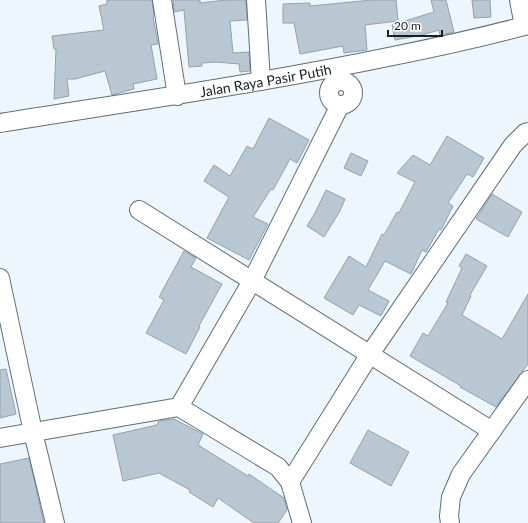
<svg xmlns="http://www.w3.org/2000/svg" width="528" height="523" font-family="Lato,sans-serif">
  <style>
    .building { fill: #b8c7d2; stroke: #92a1ab }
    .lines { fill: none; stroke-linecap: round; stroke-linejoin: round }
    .minor-casing { stroke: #5f6d77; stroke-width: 20 }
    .minor { stroke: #fff; stroke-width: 18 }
    .labels { text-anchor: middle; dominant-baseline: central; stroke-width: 3.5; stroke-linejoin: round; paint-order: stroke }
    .street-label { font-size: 14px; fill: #171d21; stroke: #fff }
  </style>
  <rect width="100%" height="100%" fill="#edf6fd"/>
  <path class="building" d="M107 0H152L154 16 153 17 158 44 151 45 157 79 133 84 134 89 112 95 105 71 75 79H67L69 96 54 99 56 49H54L52 36 104 30 99 6 107 4Z
    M173 0H200V3L226 0H246L247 20 230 21 233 53 249 52 250 71 240 72 239 64 217 62 202 63V66L189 67 184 10 174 12Z
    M372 0H396L398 21 365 25 367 50 344 53 343 46 300 54 294 23H283V4L310 3V6Z
    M431 0H446L454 32 440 35 439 30 422 35 395 40 392 25 434 12Z
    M472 0H490L491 17 474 18Z
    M269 118 309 140 297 163 290 159 273 190 271 189 253 217 268 224 249 260 207 238 229 197 204 181 214 165 230 176 247 146 253 149Z
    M447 136 484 158 473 177 467 174 448 203 453 206 441 230 439 229 426 252 422 250 411 274 385 261 368 290 389 301 381 316 359 305 353 315 324 298 349 256 366 267 382 234 384 235 397 212 399 213 415 182 397 173 413 155 430 165Z
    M351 153 368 161 361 176 344 168Z
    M326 190 345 199 340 211 324 237 307 226 315 213Z
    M492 194 522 212 508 237 476 219Z
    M184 251 196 258 191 267 222 284 199 326 200 327 186 354 146 333 164 300 159 297Z
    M466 254 487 266 470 295 471 296 462 315 502 339 528 294V364L496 407 460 387 461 386 410 356 423 333 428 336 448 303 446 302 462 268 459 266Z
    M6 369 16 414 0 418V370Z
    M174 419 203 434 198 445 248 476 249 474 284 498 287 510 278 523H254L218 498 213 507 189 492 190 490 159 473 123 481 113 435 157 425 159 421Z
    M368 430 409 452 391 486 350 463Z
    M29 458 44 523H0V464Z"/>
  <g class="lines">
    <g class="minor-casing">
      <g id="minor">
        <path d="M162 0 177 96"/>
        <path d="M256 0 261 81"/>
        <path d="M519 0 524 26"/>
        <circle cx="341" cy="93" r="12"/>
        <path id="s1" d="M0 123C131 102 263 83 393 56 438 47 483 37 528 25"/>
        <path d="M139 210 492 431"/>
        <path d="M0 278 33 432 55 523"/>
        <path d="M179 407 252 281 340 105"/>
        <path d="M0 438 179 407 278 467 290 482 302 523"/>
        <path d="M290 482 370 354 513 145 525 133 528 132"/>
        <path d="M450 523 449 516 451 497 461 474 528 380"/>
      </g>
    </g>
    <use href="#minor" class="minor"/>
  </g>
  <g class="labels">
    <g class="street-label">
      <text stroke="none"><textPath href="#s1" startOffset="269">Jalan Raya Pasir Putih</textPath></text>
    </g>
  </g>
  <path d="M388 30v6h54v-6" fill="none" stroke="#171d21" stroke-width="2"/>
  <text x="394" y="30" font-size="12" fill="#171d21" stroke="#ffffff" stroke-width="3" paint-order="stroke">20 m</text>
</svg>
